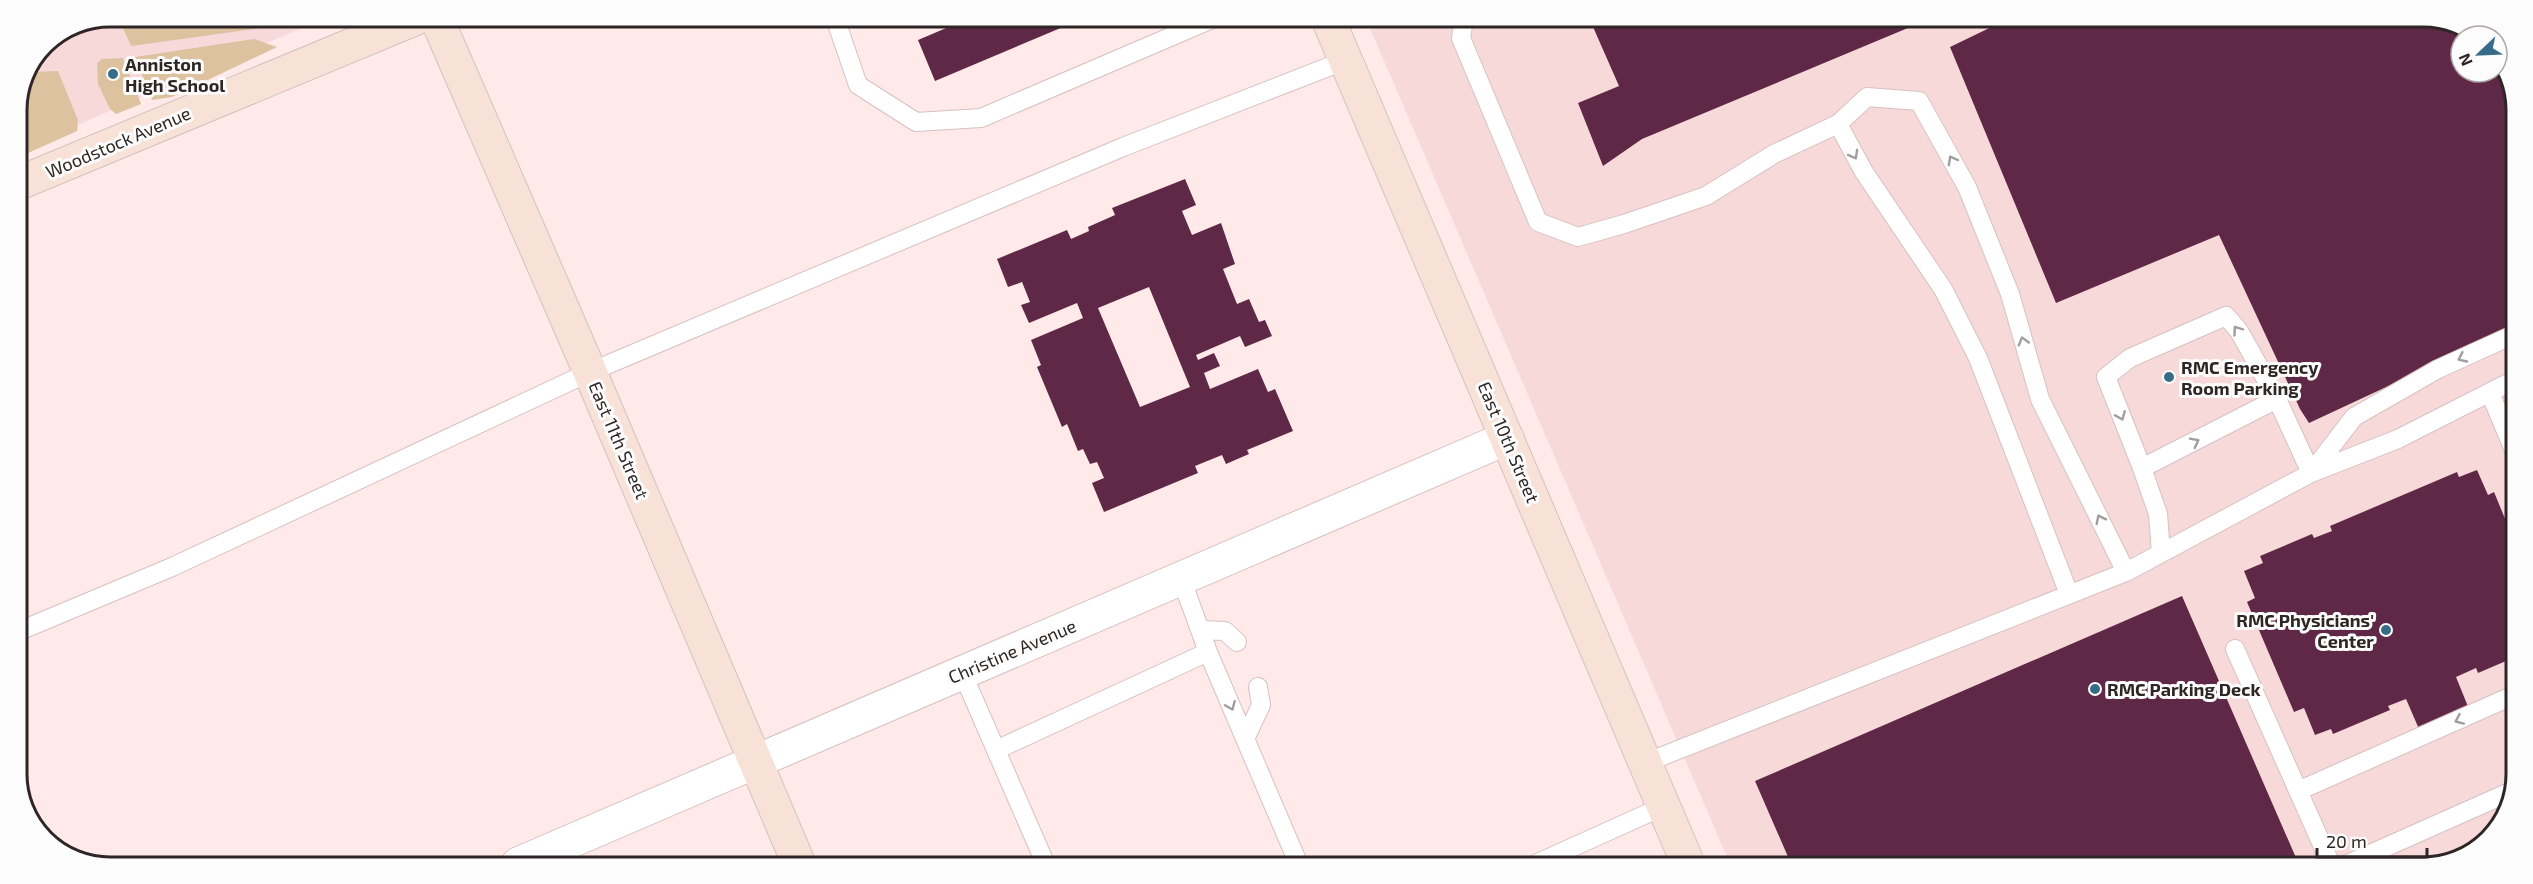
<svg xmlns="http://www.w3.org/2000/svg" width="2533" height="884" font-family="'Exo 2',sans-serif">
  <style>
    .built { fill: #f8d9da }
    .green { fill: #dcc29f }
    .building { fill: #5f2846; fill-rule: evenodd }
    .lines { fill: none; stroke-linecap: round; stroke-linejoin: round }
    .lane-casing { stroke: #d6c1c1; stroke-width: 20 }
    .street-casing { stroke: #d6c1c1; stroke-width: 35 }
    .secondary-casing { stroke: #d6c1c1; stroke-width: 35 }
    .lane { stroke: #fff; stroke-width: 18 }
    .street { stroke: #fff; stroke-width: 33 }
    .secondary { stroke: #f8e1d7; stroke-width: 33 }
    .oneway { stroke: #a19d9d }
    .poi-dot { fill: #366c87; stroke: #fcfcfc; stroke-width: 2 }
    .labels { text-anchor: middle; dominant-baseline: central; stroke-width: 6; stroke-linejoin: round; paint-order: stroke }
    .poi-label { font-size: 18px; font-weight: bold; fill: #2e2626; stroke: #fcfcfc; text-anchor: start }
    .street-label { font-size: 18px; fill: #2e2626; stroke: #fcfcfc }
    .rim { fill: none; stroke: #2e2626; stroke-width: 3 }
  </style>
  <rect width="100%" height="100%" fill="#ffe9e9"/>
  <path class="built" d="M110 17H327L17 151V104L44 44Z
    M1366 19 2453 21 2473 36H2461V72H2497V53L2516 104 2512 804 2480 848 2423 867 1731 866Z"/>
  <path class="green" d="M118 17H300L276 26 131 46Z
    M254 39 277 47 172 97 152 100 135 57Z
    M123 58 141 104 116 114 110 109 98 84 97 63 102 59Z
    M58 71 78 120 77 131 17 158V104L31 72Z"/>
  <path class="building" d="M948 18 1082 19 935 81 918 40 951 26Z
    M1590 20H1927L1642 139 1603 166 1578 103 1619 86Z
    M2006 20 2453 21 2473 36H2461V72H2497V53L2516 104 2515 327 2309 423 2300 409 2219 235 2056 303 1950 47Z
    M1185 179 1196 205 1182 211 1192 235 1221 223 1235 264 1223 269 1237 304 1249 299 1259 322 1265 320 1272 336 1245 347 1240 336 1196 355 1198 360 1214 353 1220 366 1204 373 1210 389 1258 369 1268 392 1275 389 1293 431 1247 450 1249 454 1226 464 1222 455 1195 466 1198 473 1104 512 1092 483 1104 478 1097 462 1090 464 1083 449 1078 451 1067 424 1062 427 1037 367 1041 365 1031 340 1083 318 1077 303 1029 323 1021 305 1030 302 1022 282 1008 287 997 259 1067 230 1071 239 1089 231 1088 227 1115 215 1112 208ZM1149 287 1190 387 1140 407 1098 308Z
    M2477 470 2488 495 2494 492 2513 538V658L2478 673 2476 668 2456 677 2469 709 2419 729 2406 699 2388 706 2390 710 2333 734 2331 729 2315 735 2304 708 2294 712 2247 602 2255 598 2244 571 2263 563 2260 556 2312 534 2314 538 2332 531 2330 526 2457 472 2459 477Z
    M2182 596 2300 867 1792 866 1755 781Z"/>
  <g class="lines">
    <g class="lane-casing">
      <path id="lane" d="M835 18 858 85 916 122 981 118 1212 19
        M1464 19 1461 38 1538 222 1578 237 1624 224 1706 196 1774 154 1838 124
        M2490 393 2514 450
        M2142 468 2277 399
        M2161 553 2158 514 2142 468 2106 377 2130 358 2226 316 2239 331 2277 399 2311 473 2354 417 2438 369 2515 334
        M1181 578 1208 652 1299 865
        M2069 594 1978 358 1943 289 1864 172 1838 124 1867 97 1919 101 1967 187 2010 294 2040 399 2126 572
        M1200 630 1225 631 1237 642
        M17 632 172 567 590 372 1123 147 1346 60
        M2235 649 2332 867
        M962 672 1046 865
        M1245 739 1261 705 1258 687
        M996 750 1208 652
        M1645 763 2126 572 2311 473 2398 439 2514 380
        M2298 791 2512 696
        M1531 866 1664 806
        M2341 867 2512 791"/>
    </g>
    <g class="street-casing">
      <path id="street" d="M518 864 1507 438"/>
    </g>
    <g class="secondary-casing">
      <path id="secondary" d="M436 17 590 372 799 864
        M1328 19 1689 866
        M17 184 419 17"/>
    </g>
    <use href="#lane" class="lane"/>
    <use href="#street" class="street"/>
    <use href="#secondary" class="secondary"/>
  </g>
  <defs><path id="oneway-chevron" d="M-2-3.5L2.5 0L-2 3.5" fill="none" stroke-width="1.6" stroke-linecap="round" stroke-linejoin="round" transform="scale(1.5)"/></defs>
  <g class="oneway">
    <use href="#oneway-chevron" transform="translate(1854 155) rotate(61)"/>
    <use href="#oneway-chevron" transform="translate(1952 160) rotate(-119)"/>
    <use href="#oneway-chevron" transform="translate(2237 330) rotate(-126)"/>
    <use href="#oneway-chevron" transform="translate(2023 341) rotate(-106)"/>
    <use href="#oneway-chevron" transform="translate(2462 358) rotate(155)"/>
    <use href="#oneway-chevron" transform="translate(2121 416) rotate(68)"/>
    <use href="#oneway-chevron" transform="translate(2195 442) rotate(-27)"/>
    <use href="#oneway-chevron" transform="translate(2100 519) rotate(-117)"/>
    <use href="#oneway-chevron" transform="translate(1231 706) rotate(67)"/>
    <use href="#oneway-chevron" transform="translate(2459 720) rotate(156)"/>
  </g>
  <g class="poi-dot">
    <circle cx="113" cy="74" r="6"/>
    <circle cx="2169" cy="377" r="6"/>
    <circle cx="2386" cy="630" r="6"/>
    <circle cx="2095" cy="689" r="6"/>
  </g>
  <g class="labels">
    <g class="poi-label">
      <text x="125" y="64">Anniston<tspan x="125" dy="21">High School</tspan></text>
      <text x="2181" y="367">RMC Emergency<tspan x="2181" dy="21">Room Parking</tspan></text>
      <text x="2374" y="620" text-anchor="end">RMC Physicians'<tspan x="2374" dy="21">Center</tspan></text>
      <text x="2107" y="689">RMC Parking Deck</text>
    </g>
    <g class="street-label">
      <text transform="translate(118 142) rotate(-23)">Woodstock Avenue</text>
      <text transform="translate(619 440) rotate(67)">East 11th Street</text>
      <text transform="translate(1509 442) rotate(67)">East 10th Street</text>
      <text transform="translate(1012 651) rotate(-23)">Christine Avenue</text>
    </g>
  </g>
  <path d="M0 0H2533V884H0ZM110 27H2423A83 83 0 0 1 2506 110V774A83 83 0 0 1 2423 857H110A83 83 0 0 1 27 774V110A83 83 0 0 1 110 27Z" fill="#fcfcfc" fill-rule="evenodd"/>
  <path class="rim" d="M110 27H2423A83 83 0 0 1 2506 110V774A83 83 0 0 1 2423 857H110A83 83 0 0 1 27 774V110A83 83 0 0 1 110 27Z"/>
  <g transform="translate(2479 54) rotate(247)"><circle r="28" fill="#fcfcfc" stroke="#aaa6a6" stroke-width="1.5"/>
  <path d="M0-4.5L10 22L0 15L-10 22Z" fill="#366c87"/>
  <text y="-9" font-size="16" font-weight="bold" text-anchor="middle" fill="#2e2626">N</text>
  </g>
  <path d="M2317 848v9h110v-9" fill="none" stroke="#2e2626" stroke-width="3"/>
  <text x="2326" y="848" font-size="18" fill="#2e2626" stroke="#fcfcfc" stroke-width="4.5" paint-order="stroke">20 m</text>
</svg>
